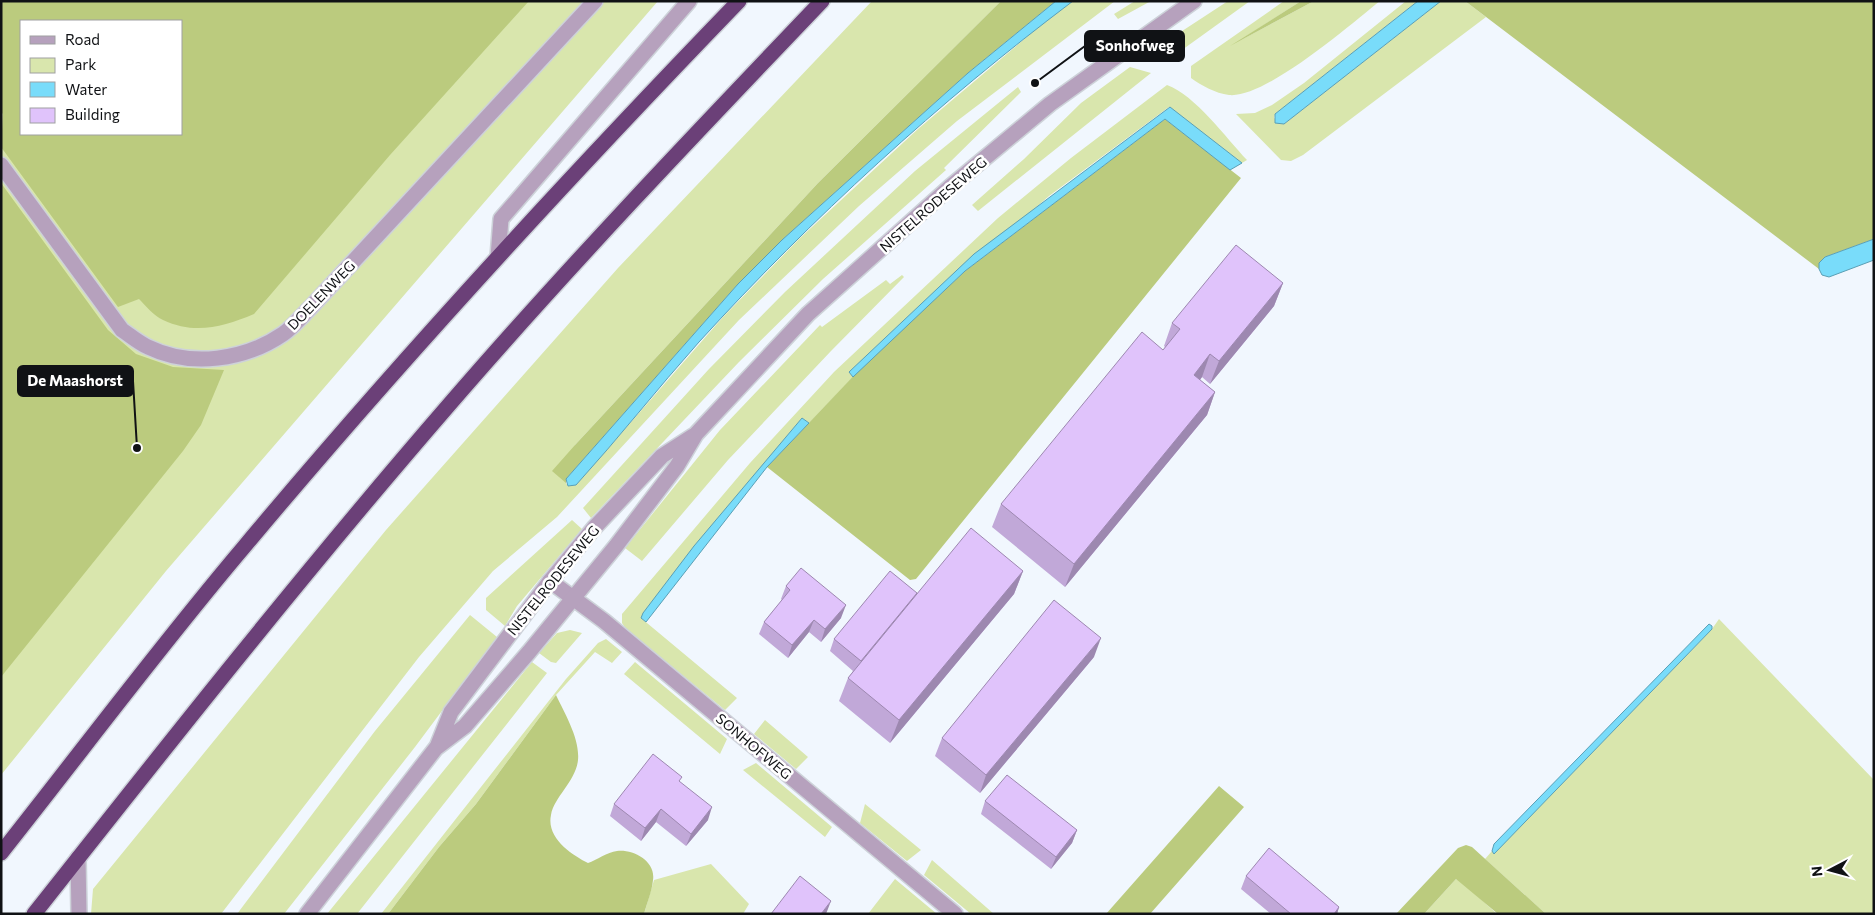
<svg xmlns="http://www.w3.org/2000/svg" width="1875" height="915" font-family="Commissioner,sans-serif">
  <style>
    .green { fill: #d9e6ad; fill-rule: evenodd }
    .forest { fill: #bbcb7e; fill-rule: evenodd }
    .water { fill: #79dcfa; stroke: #5a9fb5 }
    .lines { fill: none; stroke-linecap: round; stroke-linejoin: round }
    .service-casing { stroke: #cdd2d9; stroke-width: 18 }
    .minor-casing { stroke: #cdd2d9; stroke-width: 18 }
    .tertiary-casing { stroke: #cdd2d9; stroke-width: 18 }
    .motorway-casing { stroke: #cdd2d9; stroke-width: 18 }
    .service { stroke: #b6a1bd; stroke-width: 15 }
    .minor { stroke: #b6a1bd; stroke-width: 15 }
    .tertiary { stroke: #b6a1bd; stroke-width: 15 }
    .motorway { stroke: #6b4078; stroke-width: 15 }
    .wall { fill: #c1a8d8 }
    .shaded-wall { fill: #9d88b0 }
    .building { fill: #e0c3fb; stroke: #9d88b0 }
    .labels { text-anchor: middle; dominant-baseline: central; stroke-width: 5; stroke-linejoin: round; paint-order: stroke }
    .street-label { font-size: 14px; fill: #101215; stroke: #fff }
    .leader { fill: none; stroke: #101215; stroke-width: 2 }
    .callout-dot { fill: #101215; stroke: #fff; stroke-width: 2 }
    .callout { fill: #101215; stroke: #101215; stroke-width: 2 }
    .callout-label { font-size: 15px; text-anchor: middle; font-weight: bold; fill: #fff }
  </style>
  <rect width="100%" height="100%" fill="#f1f7fe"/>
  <path class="green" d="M1 1H658L166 571 1 775ZM21 21H181V134H21Z
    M872 1H1001L818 183 575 445 566 483 568 486 576 485 723 317 799 239 918 129 1035 30 1073 1H1115L957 121 859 206 739 320 557 517 493 571 419 657 221 914H91L93 889 386 530 618 268Z
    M1135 1H1151L1118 19 1114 14Z
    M1228 1H1250L1175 55 1176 35Z
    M1284 1H1301L1239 41 1314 1H1380C1351 24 1265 99 1229 95 1215 93 1202 86 1191 78V66Z
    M1406 1H1418L1275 114 1274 118 1284 124 1441 1H1465L1486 17 1303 155 1291 161 1281 160 1236 114 1255 113 1272 105 1304 83Z
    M1130 67 1151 73 978 211 972 205 1024 159 1081 103Z
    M1167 85C1195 95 1226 138 1247 160L1242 163 1169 107 1049 196 849 372 853 377 809 423 802 418 641 618 737 698 725 710 626 629 622 623V614L750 463 834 372 998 218 1071 158Z
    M1018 87 1021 92 944 168 946 170 823 279 739 362 591 518 583 508 709 369 785 292 915 171Z
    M902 275 904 277 831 351 728 460 642 561 625 548 720 430 820 325 822 327 886 280 890 284Z
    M572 520 582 529 517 606 505 626 486 610V598Z
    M470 615 497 637 415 747 284 914H237L375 731Z
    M1719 619 1874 780V914H1546L1485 859 1492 851 1494 853 1712 629Z
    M570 630 582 633 556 663 551 662 539 653 557 633Z
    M606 639 622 652 612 663 595 652 556 695 476 804 439 847 388 914H381L566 679 598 643Z
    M532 662 547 673 357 914H327Z
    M635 662 727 739 720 754 624 674Z
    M765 720 808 757 796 769 754 734Z
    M756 763 832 827 825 837 743 770Z
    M865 804 921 850 907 861 860 823Z
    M932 860 994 914H971L924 875Z
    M711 864 749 904 743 914H644L654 880Z
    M895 879 937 914H868Z
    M1456 879 1461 881 1497 914H1424Z"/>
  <path class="forest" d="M1 1H529L390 155 254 314C223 327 195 335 163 320 154 316 146 306 139 299L118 307 1 147 3 114 1 112ZM21 21H181V134H21Z
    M1001 1H1056L968 73 782 240 738 284 566 479V483L552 471 575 445 818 183Z
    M1301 1H1314L1230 46Z
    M1465 1H1874V239L1825 257 1819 263V269Z
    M1165 119 1241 178 916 579 910 580 767 467 862 367 965 271Z
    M1 183 108 330 136 354 173 367 224 370 201 425 183 451 1 677Z
    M556 695C565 714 580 739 578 760 576 781 554 797 551 815 546 838 572 855 588 863 597 860 607 852 617 851 633 849 656 861 653 880 652 891 647 903 644 914H388L439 847 476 804Z
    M1219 786 1244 807 1150 914H1106Z
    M1466 845 1472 847 1546 914H1498L1456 879 1424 914H1396L1458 848Z"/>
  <path class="water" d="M1056 1H1073C939 102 812 218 699 342 657 389 618 439 576 485L568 486 566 479 738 284 782 240 968 73Z
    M1418 1H1441L1284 124 1275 123V114Z
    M1170 107 1242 163 1230 170 1165 119 965 271 853 377 849 372 974 254Z
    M1874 239V260L1829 277 1822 275 1819 269V263L1825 257Z
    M802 418 809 423 767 467 646 622 641 618 643 613 694 546Z
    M1709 624 1712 626V629L1494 854 1492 851 1494 844Z"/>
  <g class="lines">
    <g class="service-casing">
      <path id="service" d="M498 257 501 219 689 1
        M78 858 79 914"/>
    </g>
    <g class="minor-casing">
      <path id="minor" d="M1 165 122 330C131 336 139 343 148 347 191 368 245 360 283 334 293 327 302 316 311 307L595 1
        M550 581 604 621 955 914"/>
    </g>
    <g class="tertiary-casing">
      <path id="tertiary" d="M437 747 451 712 550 581 594 528 662 456 693 436
        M307 914 436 748 465 726 529 652 616 546 677 466 696 434 808 314 950 187 1050 104 1194 1"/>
    </g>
    <g class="motorway-casing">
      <path id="motorway" d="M1 853C82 751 160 646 244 547 402 358 568 178 739 1
        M34 914C169 743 305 571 448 406 568 267 695 134 822 1"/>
    </g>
    <use href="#service" class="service"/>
    <use href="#minor" class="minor"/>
    <use href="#tertiary" class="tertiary"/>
    <use href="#motorway" class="motorway"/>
  </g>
  <path class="wall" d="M1283 283 1274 306 1210 384 1202 377 1200 380 1215 392 1207 415 1065 587 992 527 1001 504 1163 350 1165 347 1164 346 1172 323Z
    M1023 571 1014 594 890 743 839 701 848 678 853 671 830 651 834 639 917 593Z
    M786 586 841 618 821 642 809 632 788 658 759 634 764 622 782 600 781 599Z
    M1094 657 980 793 935 756 942 738Z
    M680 782 708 820 686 846 656 822 641 841 610 816 614 804Z
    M985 801 1077 830 1072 843 1051 869 981 814Z
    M1246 876 1339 907 1337 914H1271L1241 889Z"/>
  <path class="shaded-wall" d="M1283 283 1274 306 1210 384 1219 361Z
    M1210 354 1202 377 1186 398 1194 375Z
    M1215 392 1207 415 1065 587 1074 564Z
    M1023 571 1014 594 890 743 899 720Z
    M846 605 841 618 821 642 825 629Z
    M814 620 809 632 788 658 792 645Z
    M1101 638 1094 657 980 793 986 775Z
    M712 807 708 820 686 846 691 834Z
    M661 809 656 822 641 841 645 828Z
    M1077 830 1072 843 1051 869 1056 857Z
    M831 901 826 914H821Z
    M1339 907 1337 914H1334Z"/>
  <path class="building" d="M1236 245 1283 283 1219 361 1210 354 1194 375 1215 392 1074 564 1001 504 1142 332 1163 350 1180 329 1172 323Z
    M971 528 1023 571 899 720 848 678Z
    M801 568 846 605 825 629 814 620 792 645 764 622 790 590 786 586Z
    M890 571 917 593 861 661 834 639Z
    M1054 600 1101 638 986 775 942 738Z
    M653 754 682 777 679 781 712 807 691 834 661 809 645 828 614 804Z
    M1007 775 1077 830 1056 857 985 801Z
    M1269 848 1339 907 1334 914H1291L1246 876Z
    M800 876 831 901 821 914H771Z"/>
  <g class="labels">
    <g class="street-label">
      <text transform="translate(933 204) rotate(-41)">NISTELRODESEWEG</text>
      <text transform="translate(321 295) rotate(-46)">DOELENWEG</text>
      <text transform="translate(553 580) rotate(-51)">NISTELRODESEWEG</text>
      <text transform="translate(754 746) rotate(40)">SONHOFWEG</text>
    </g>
  </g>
  <path class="leader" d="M1035 83L1085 46M137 448L133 381"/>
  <g class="callout-dot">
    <circle cx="1035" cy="83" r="5"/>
    <circle cx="137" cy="448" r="5"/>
  </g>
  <g class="callout">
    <rect x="1085" y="31" width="99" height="30" rx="5"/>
    <rect x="18" y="366" width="115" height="30" rx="5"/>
  </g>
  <g class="callout-label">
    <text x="1135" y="51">Sonhofweg</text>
    <text x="75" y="386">De Maashorst</text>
  </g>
  <rect width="1875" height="915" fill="none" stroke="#101215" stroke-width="5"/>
  <rect x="20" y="20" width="162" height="115" fill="#ffffff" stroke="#9fa0a1"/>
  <rect x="30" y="36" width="25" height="8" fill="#b6a1bd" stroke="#9fa0a1"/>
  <text x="65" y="45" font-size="15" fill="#101215">Road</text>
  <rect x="30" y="58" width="25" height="15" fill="#d9e6ad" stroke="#9fa0a1"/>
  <text x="65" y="70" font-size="15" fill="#101215">Park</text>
  <rect x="30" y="82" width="25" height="15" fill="#79dcfa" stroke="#9fa0a1"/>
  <text x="65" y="95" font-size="15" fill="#101215">Water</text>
  <rect x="30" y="108" width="25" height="15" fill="#e0c3fb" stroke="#9fa0a1"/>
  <text x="65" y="120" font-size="15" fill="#101215">Building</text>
  <g transform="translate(1830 870) rotate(264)" stroke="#ffffff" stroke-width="4" paint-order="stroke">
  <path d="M0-4L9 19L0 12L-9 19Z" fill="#101215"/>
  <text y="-8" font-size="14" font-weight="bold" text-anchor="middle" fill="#101215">N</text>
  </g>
</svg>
